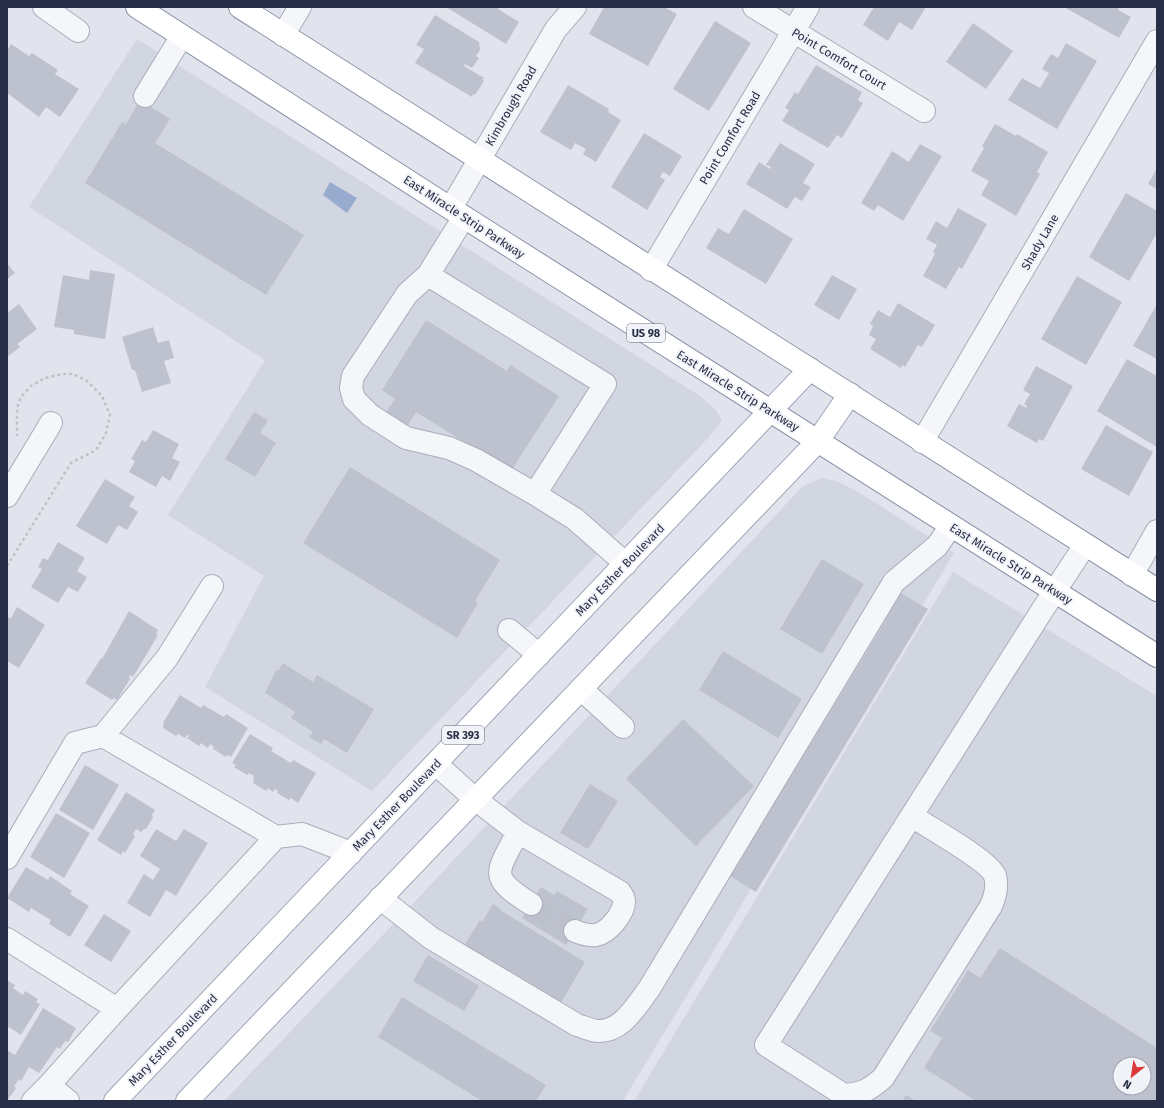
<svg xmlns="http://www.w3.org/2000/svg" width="1164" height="1108" font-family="'Fira Sans',sans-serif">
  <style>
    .built { fill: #d2d6e1; fill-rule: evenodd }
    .water { fill: #98abcf }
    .building { fill: #bec2cf; fill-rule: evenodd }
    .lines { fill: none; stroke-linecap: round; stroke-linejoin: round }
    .minor-tunnel { stroke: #bcc0cb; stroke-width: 22; stroke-dasharray: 22 11; stroke-linecap: butt }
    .minor-casing { stroke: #a9adba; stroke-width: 24 }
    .major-casing { stroke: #9fa6b9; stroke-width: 24 }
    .highway-casing { stroke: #878ea4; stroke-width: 24 }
    .path { stroke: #bfc2ca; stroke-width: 2.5; stroke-dasharray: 3 3; stroke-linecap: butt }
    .minor { stroke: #f5f6f9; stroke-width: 22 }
    .major { stroke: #fff; stroke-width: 22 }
    .highway { stroke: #fff; stroke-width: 22 }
    .labels { text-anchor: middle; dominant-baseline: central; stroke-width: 4; stroke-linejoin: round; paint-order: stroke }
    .shield { fill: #f1f3f8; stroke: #64697b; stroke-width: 1 }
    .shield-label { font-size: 11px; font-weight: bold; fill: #272e45 }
    .street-label { font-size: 12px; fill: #272e45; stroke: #f1f3f8 }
  </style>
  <rect width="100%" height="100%" fill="#e1e4ec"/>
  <path class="built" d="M137 39 700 396 716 410 722 421 709 437 372 791 205 687 264 576 168 515 265 360 29 207Z
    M821 478 837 481 860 493 954 553 623 1101H224L423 893 802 487Z
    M953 572 1157 696V1101H634ZM1120 1064H1144V1088H1120Z"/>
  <path class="water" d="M330 182 357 198 347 213 323 195Z"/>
  <path class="building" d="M446 7H499L498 9 519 22 506 44Z
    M604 7H664L677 14 648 66 589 34Z
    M874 7H926L912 30 899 22 888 41 863 25Z
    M1064 7H1119L1118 10 1131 17 1119 38Z
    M435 15 479 42 480 50 476 56 479 58 472 68 465 64 464 66 484 78 482 80 484 81 475 95 473 94 472 97 415 63 424 49 416 45Z
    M715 21 751 43 709 111 673 89Z
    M973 23 1013 51 986 89 946 62Z
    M1066 43 1097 61 1057 129 1008 100 1022 78 1040 88 1049 73 1042 69 1051 54 1058 58Z
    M11 44 29 56 32 53 58 70 55 74 79 89 60 117 46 107 39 117 7 93V51Z
    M816 65 862 92 858 100 863 103 842 138 837 135 828 148 782 121 789 110 785 108 795 92 798 94Z
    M568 85 609 109 608 112 621 120 596 162 583 154 586 149 575 143 571 150 540 132Z
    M140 100 170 119 155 143 304 235 266 295 85 183 122 122 126 124Z
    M995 124 1016 136 1017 134 1048 152 1037 172 1040 174 1016 216 981 195 989 181 971 171 984 148 982 146Z
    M644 133 682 156 670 176 663 172 660 177 665 180 647 210 611 187Z
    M780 143 815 164 803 183 811 187 802 201 795 197 787 209 746 184 759 162 770 169 771 167 766 165Z
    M920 144 942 156 903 221 878 205 874 211 861 203 892 151 909 162Z
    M1157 168V189L1148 184Z
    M1126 193 1157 211V233L1129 281 1089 257Z
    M958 208 987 224 962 269 959 267 946 289 923 276 935 254 933 252 937 245 926 239 936 221 947 228Z
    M744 209 793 239 766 284 706 248 718 228 729 234Z
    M7 263 15 273 7 279Z
    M90 270 115 274 105 339 74 334V330L54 327 63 275 89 280Z
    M832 275 857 289 839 320 814 305Z
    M1077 276 1122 302 1086 365 1041 339Z
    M898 303 935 325 922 347 918 345 905 367 903 365 901 368 870 349 876 339 869 335 873 326 870 324 878 310 890 317Z
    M19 304 37 329 17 344 20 347 7 357V313Z
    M1157 304V359L1133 346Z
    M426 320 507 371 510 365 559 396 511 471 416 412 407 427 385 414 395 399 382 390Z
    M153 327 158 343 169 340 174 358 164 361 171 383 142 392 135 370H132L122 337Z
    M1127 359 1157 376V447L1097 411Z
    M1036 366 1073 386 1043 441 1039 439 1037 443 1007 426 1019 404 1026 408 1027 406 1024 404 1030 394 1023 390Z
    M254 412 268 420 260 433 276 443 255 477 225 459Z
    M1106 425 1153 452 1129 496 1081 469Z
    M153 430 179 444 172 458 180 462 170 481 162 476 156 487 129 472 135 461 131 459 142 440 146 442Z
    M350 467 500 560 475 601 478 603 457 638 303 543Z
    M105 479 135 497 129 506 138 512 127 530 118 525 107 544 76 526Z
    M58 542 85 558 77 571 87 577 78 592 68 587 58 603 31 587 42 569 38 567 43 558 48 560Z
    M822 559 864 584 822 654 780 629Z
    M897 591 928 609 756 892 730 876 886 620 881 617Z
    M17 607 45 625 19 668 7 661V617L11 618Z
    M129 611 158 630 156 634 158 635 133 677 130 675 129 678 130 679 117 700 114 698 112 700 85 683 101 658 102 659Z
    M723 651 802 699 778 738 699 690Z
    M283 663 313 682 317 675 374 709 347 753 324 739 321 744 309 737 313 732 291 718 295 712 265 693 276 670 278 671Z
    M180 695 201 708 203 705 224 717 226 714 248 728 231 757 227 755 226 757 213 749 214 747 210 744 208 748 201 743 199 746 187 738 189 736 187 735 185 738 178 734 176 736 163 728 164 721Z
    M683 719 754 786 696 846 626 779Z
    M250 734 273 748 271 751 291 763 293 760 316 773 298 803 291 798 289 800 277 793 278 791 275 789 273 792 268 788 266 791 253 783 254 776 249 773 247 775 234 767 236 765 232 763Z
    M85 765 119 785 93 830 59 810Z
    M590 784 618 801 588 849 560 833Z
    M126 792 155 810 152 815 153 817 146 829H144L141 832 136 829 133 834 135 836 125 853 123 851 121 855 97 840Z
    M56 813 90 833 64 878 30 857Z
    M156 829 176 841 184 829 208 843 176 896 166 890 150 917 127 903 144 874 153 880 160 869 140 856Z
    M26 867 48 880 50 876 72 891 70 894 89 906 70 937 49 924 51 920 31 908 29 912 7 898Z
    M541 887 554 895 557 891 588 909 566 945 522 918Z
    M493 904 501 909 500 910 585 962 559 1006 466 949 468 946 465 944 480 920 482 922Z
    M104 914 131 931 111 962 84 945Z
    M1000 948 1157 1048V1101H976L924 1068 942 1038 930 1031 968 970 980 978ZM1120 1064H1144V1088H1120Z
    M428 955 479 986 464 1011 413 981Z
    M7 980 15 985 13 988 23 995 25 991 38 999 36 1002 40 1004 21 1035 7 1026Z
    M402 997 546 1085 536 1101H482L378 1037Z
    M43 1008 76 1028 68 1042 65 1041 60 1049 57 1047 39 1073 29 1067 21 1081 19 1079 14 1086 16 1088 7 1101V1050L15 1055Z
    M906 1095 916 1101H902Z"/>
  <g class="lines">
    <path class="minor-tunnel" d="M531 904 575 931"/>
    <g class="minor-casing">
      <path id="minor" d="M44 7 78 31
        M754 7 924 111
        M283 35 300 7
        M145 96 182 36
        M451 208 556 29 575 7
        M464 217 428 275 605 384 535 494 575 519 626 564
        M651 270 808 7
        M428 275 407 294 353 376 351 388 354 399 370 415 406 438 449 448 476 460 535 494
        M922 442 1157 41
        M7 496 51 423
        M1132 575 1157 531
        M509 630 539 655
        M581 689 623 727
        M103 736 167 658 212 586
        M436 764 475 799 518 832
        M912 816C928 827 990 861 995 876 998 887 995 897 991 906L883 1078C869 1090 862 1094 844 1095L766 1045 1043 609 1085 545
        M7 858 75 743 103 736 276 837 302 834 351 853
        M380 898 431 938 577 1025C584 1027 592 1031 598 1031 622 1032 636 1006 649 989L894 582 937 546 951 526
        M531 904C487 876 497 873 518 832L620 892C622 895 624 898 624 900 625 913 608 933 596 935 588 936 582 934 575 931
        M7 939 117 1009 276 837
        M33 1101 49 1085
        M68 1101 49 1085 117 1009"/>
    </g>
    <g class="major-casing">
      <path id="major" d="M115 1101 810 369
        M187 1101 817 442 850 394"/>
    </g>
    <g class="highway-casing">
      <path id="highway" d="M137 7 464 217 1157 656
        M240 7 1157 590"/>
    </g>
    <path class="path" d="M7 566 71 463 96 450 106 433 110 415 102 396 86 380 73 374H62L45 378 31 386 21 397 17 408V436"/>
    <use href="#minor" class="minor"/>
    <use href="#major" class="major"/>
    <use href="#highway" class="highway"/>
  </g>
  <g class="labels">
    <g class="shield">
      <rect x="627" y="324" width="38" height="18" rx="3"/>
      <rect x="442" y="726" width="42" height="18" rx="3"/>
    </g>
    <g class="shield-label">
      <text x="646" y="333">US 98</text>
      <text x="463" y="735">SR 393</text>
    </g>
    <g class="street-label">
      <text transform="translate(839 59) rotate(31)">Point Comfort Court</text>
      <text transform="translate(511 106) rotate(-60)">Kimbrough Road</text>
      <text transform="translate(730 138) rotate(-59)">Point Comfort Road</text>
      <text transform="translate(464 217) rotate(33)">East Miracle Strip Parkway</text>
      <text transform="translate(1040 242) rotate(-60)">Shady Lane</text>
      <text transform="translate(738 391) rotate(32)">East Miracle Strip Parkway</text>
      <text transform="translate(1011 564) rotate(32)">East Miracle Strip Parkway</text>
      <text transform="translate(620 570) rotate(-46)">Mary Esther Boulevard</text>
      <text transform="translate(397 805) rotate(-46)">Mary Esther Boulevard</text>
      <text transform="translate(173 1040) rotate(-46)">Mary Esther Boulevard</text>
    </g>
  </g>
  <rect width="1164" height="1108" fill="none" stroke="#272e45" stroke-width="16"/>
  <g transform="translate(1132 1076) rotate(210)"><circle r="19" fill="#f1f3f8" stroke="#a0a4b0"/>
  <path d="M0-3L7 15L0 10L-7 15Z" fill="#de393b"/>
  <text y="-6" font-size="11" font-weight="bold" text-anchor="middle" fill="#272e45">N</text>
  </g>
</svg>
